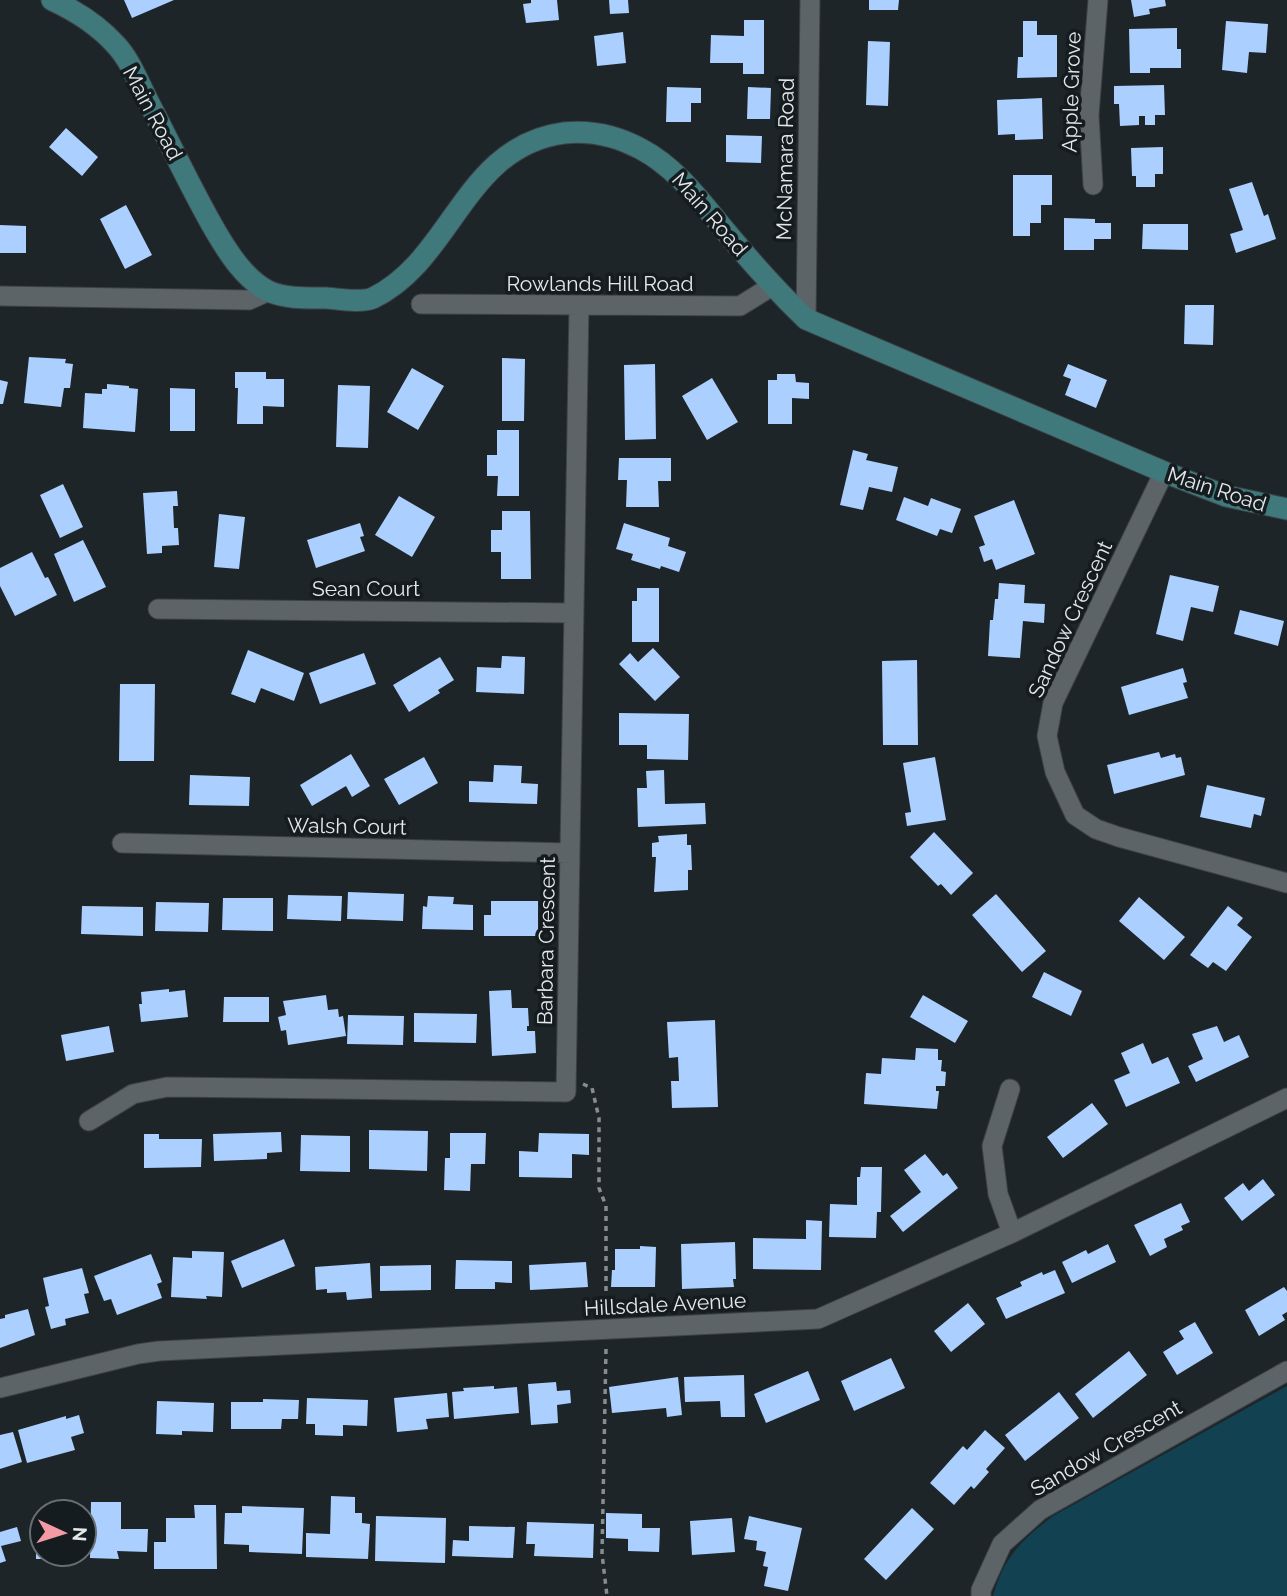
<svg xmlns="http://www.w3.org/2000/svg" width="1287" height="1596" font-family="Raleway,sans-serif">
  <style>
    .green { fill: #124152 }
    .building { fill: #abcffe }
    .lines { fill: none; stroke-linecap: round; stroke-linejoin: round }
    .minor-casing { stroke: #3d4245; stroke-width: 21 }
    .secondary-casing { stroke: #3d4245; stroke-width: 23 }
    .path { stroke: #868c8f; stroke-width: 3.5; stroke-dasharray: 5 5; stroke-linecap: butt }
    .minor { stroke: #5c6468; stroke-width: 19 }
    .secondary { stroke: #40797c; stroke-width: 21 }
    .labels { text-anchor: middle; dominant-baseline: central; stroke-width: 7; stroke-linejoin: round; paint-order: stroke }
    .street-label { font-size: 21px; fill: #e3e8ea; stroke: #151c1f }
  </style>
  <rect width="100%" height="100%" fill="#1e2529"/>
  <path class="green" d="M1287 1386V1596H993C1004 1556 1022 1540 1053 1516Z"/>
  <path class="building" d="M124 0H174L132 18Z
    M531 0H557L559 20 526 23 523 4 531 3Z
    M609 0H628L629 13 610 14Z
    M869 0H899L898 10H869Z
    M1131 0H1165L1166 6 1149 9 1150 14 1134 17Z
    M744 20H764V74H743V63H710L711 35 744 36Z
    M1023 21H1037V35H1057V77L1017 78 1018 57H1023Z
    M1226 21 1268 24 1266 53 1249 52 1247 73 1222 70Z
    M1177 28V49H1181V68H1150V73H1130L1129 29Z
    M623 32 626 63 597 66 594 36Z
    M868 41 890 42 888 106 866 105Z
    M1164 85 1165 115H1155V125H1145V116H1139V125L1120 126 1119 104H1114V86Z
    M667 87 701 88V103H691V122H666Z
    M748 87 771 88 770 119H747Z
    M1042 98 1043 139 1015 140V134L998 135 997 100Z
    M66 128 98 157 82 176 49 147Z
    M726 135 762 136 761 163 726 162Z
    M1163 147V174H1155V187H1136V176H1132L1131 148Z
    M1013 175H1052V205H1041V223H1030V236H1013Z
    M1252 182 1264 216 1268 214 1276 239 1236 253 1230 234 1243 230 1229 189Z
    M126 205 152 255 125 269 100 219Z
    M1064 218 1095 219V223H1111V239H1094V250H1064Z
    M1143 224H1188V250L1142 249Z
    M0 225 26 226V253H0Z
    M1185 305H1214L1213 345 1184 344Z
    M29 357 66 359 65 363 73 364 70 388H64L61 407 24 403Z
    M502 358 525 359 524 421H502Z
    M655 364 656 439 625 440 624 365Z
    M1068 364 1107 380 1096 408 1065 395 1071 379 1063 376Z
    M412 368 444 386 418 430 387 412Z
    M235 372H266V379H284V407L263 406V424H237L238 388H235Z
    M777 374H795L796 382 809 383V399L792 398V424H768V380H777Z
    M712 378 738 422 707 440 682 396Z
    M0 380 8 382 3 404H0Z
    M107 384 129 386V388L138 389 135 432 83 428 85 393 102 394V389H107Z
    M338 385 370 386 368 448 336 447Z
    M170 388 195 389V431H170Z
    M497 430H519V496H497L498 476H487V455H497Z
    M853 450 868 454 866 460 898 467 892 492 869 487 863 510 840 505Z
    M619 458H671V481H658L659 507H626L627 480H618Z
    M63 484 83 527 60 538 40 495Z
    M177 491 178 506H173L174 528H178L179 545 162 546V553L147 554 143 493Z
    M399 496 435 517 412 557 375 535Z
    M904 497 928 506 931 498 961 509 952 533 940 529 937 536 896 520Z
    M1014 500 1035 554 996 570 992 559 984 562 979 547 985 545 974 516Z
    M502 511H530L531 579H501V552H491V530H502Z
    M219 514 245 517 239 569 214 567Z
    M360 523 364 536 360 537 365 551 316 568 307 540Z
    M624 523 670 538 668 546 686 552 679 572 661 566 660 569 631 560 633 554 616 549Z
    M83 540 106 587 74 602 54 554Z
    M32 552 45 578 48 577 57 595 15 616 0 586V568Z
    M1170 575 1219 586 1213 612 1191 607 1183 641 1156 634Z
    M999 583 1025 585 1024 603 1045 604 1044 623 1023 621 1020 658 988 656 990 620H993L995 599H998Z
    M637 588H659V642H632V601H637Z
    M1240 610 1284 621 1278 646 1234 634Z
    M653 648 680 677 655 701 619 664 630 653 638 662Z
    M248 650 304 673 294 701 261 688 255 703 231 694Z
    M364 653 376 684 320 704 309 673Z
    M502 656 525 657 524 694 476 692 477 667 501 668Z
    M440 657 454 680 438 690 440 693 409 712 393 685Z
    M917 660 918 745H883L882 661Z
    M1183 668 1187 682 1183 683 1188 698 1129 715 1121 687Z
    M120 684H155L154 761H119Z
    M619 713 689 714 688 760 647 759V745H619Z
    M1159 752 1161 758 1175 754 1176 758 1181 757 1185 775 1114 794 1107 765Z
    M351 754 370 786 352 797 346 786 312 806 300 785Z
    M424 757 438 783 399 805 384 779Z
    M935 757 946 820 907 826 905 813 911 812 903 763Z
    M494 765 522 766 521 783 538 784 537 804 469 802V781L493 782Z
    M664 770 665 804 705 803 706 824 638 827 637 788H647L646 771Z
    M190 775 250 777 249 806 189 805Z
    M1207 785 1265 798 1261 816 1254 814 1251 828 1200 817Z
    M934 832 973 873 951 895 941 884 938 886 910 857Z
    M687 834V845H691L692 870H688V890L654 892 656 857H652V843L659 842 658 836Z
    M348 892 404 894 403 921 347 919Z
    M996 894 1046 951 1022 972 972 915Z
    M288 895 342 896 341 921 287 919Z
    M428 896 454 897 453 904 473 905V930L422 929 423 906 427 907Z
    M1139 897 1185 937 1164 960 1119 921Z
    M223 898H273V931L222 930Z
    M491 901H538V936H484V915H491Z
    M156 902 209 903 208 932 155 931Z
    M82 906 143 907V936L81 934Z
    M1228 906 1243 918 1237 925 1252 937 1226 971 1213 962 1208 968 1190 955Z
    M1044 972 1082 991 1071 1016 1032 997Z
    M169 989V992L185 990 188 1017 141 1022 139 1004H142L141 992Z
    M511 990 512 1008H528L529 1026H527V1031H535L536 1053 492 1056 489 991Z
    M326 995 328 1010 338 1009 339 1017 343 1016 346 1036 288 1045 286 1030 281 1031 278 1017 286 1015 283 1001Z
    M923 995 968 1021 955 1043 910 1017Z
    M224 997H269V1022H223Z
    M414 1013 477 1014 476 1043 414 1042Z
    M348 1015 404 1016 403 1045 347 1044Z
    M715 1020 718 1107 672 1108 671 1081H679L678 1057 669 1058 667 1022Z
    M109 1026 114 1052 66 1061 61 1035Z
    M1217 1026 1224 1042 1239 1035 1249 1057 1196 1082 1188 1066 1203 1059 1192 1034Z
    M1143 1043 1152 1064 1168 1057 1180 1083 1126 1107 1114 1080 1130 1073 1121 1053Z
    M916 1048 938 1049V1060H942L941 1071 946 1072 945 1086H936V1091H939L937 1109 864 1104 866 1073 881 1074 882 1058 915 1060Z
    M1092 1103 1108 1124 1063 1158 1047 1137Z
    M369 1130 428 1131 427 1171 369 1169Z
    M281 1132 282 1152 267 1153V1159L214 1161 213 1134Z
    M450 1133H486L485 1164H471L470 1191 444 1190 445 1158H450Z
    M539 1133 589 1134V1155L572 1154V1178L519 1177V1151L538 1152Z
    M144 1134H159V1139H202L201 1167 144 1168Z
    M301 1135 350 1136V1172L300 1171Z
    M925 1154 943 1176 947 1173 958 1188 903 1232 890 1216 921 1192 904 1170Z
    M861 1167H882L881 1212H877L876 1238 829 1237 830 1204 857 1205V1177H860Z
    M1263 1179 1275 1195 1242 1221 1224 1198 1243 1183 1249 1191Z
    M1181 1203 1190 1222 1181 1226 1183 1230 1164 1239 1167 1247 1150 1256 1134 1225Z
    M806 1220 822 1221 821 1270 753 1269V1238L806 1239Z
    M284 1239 295 1266 242 1288 231 1261Z
    M735 1242 736 1279H733L734 1287 682 1289 681 1244Z
    M1108 1244 1116 1262 1072 1283 1062 1262 1086 1250 1088 1254Z
    M640 1246 656 1247 655 1287H611L612 1270H615V1249H640Z
    M192 1251 224 1252 222 1297 206 1296 207 1299 171 1297 173 1257 192 1258Z
    M151 1254 162 1282 157 1284 162 1298 117 1315 111 1299 104 1301 94 1276Z
    M456 1260 512 1261V1283L495 1282V1289H455Z
    M586 1262 588 1287 530 1290 529 1265Z
    M370 1263 372 1298 347 1300 346 1292 327 1293V1289L316 1290 315 1267Z
    M431 1265V1290L380 1291V1266Z
    M82 1268 89 1293 84 1294 89 1313 65 1319 66 1325 51 1329 45 1307 49 1306 43 1278Z
    M1055 1270 1065 1293 1006 1319 996 1298 1022 1286 1020 1282 1042 1272 1043 1275Z
    M1284 1287 1287 1291V1312L1282 1315 1285 1320 1259 1336 1245 1310Z
    M968 1303 985 1324 951 1352 934 1331Z
    M28 1309 35 1335 0 1348V1319L5 1318V1315Z
    M1195 1322 1213 1353 1177 1375 1163 1352 1184 1339 1179 1331Z
    M1129 1351 1147 1375 1093 1418 1075 1394Z
    M891 1358 905 1388 854 1411 841 1381Z
    M808 1371 820 1400 766 1423 754 1394Z
    M744 1375 745 1417H721L720 1401 685 1402 684 1377Z
    M678 1377 682 1415 667 1417 666 1408 612 1413 609 1387Z
    M556 1382 557 1391 570 1390 571 1403 557 1405 558 1423 531 1425 528 1384Z
    M494 1386V1389L517 1387 519 1413 454 1419 452 1392 464 1391 463 1388Z
    M1059 1392 1079 1418 1025 1461 1005 1435Z
    M447 1393 449 1417 426 1419 428 1429 397 1432 394 1398Z
    M307 1398 368 1400 367 1426 343 1425V1436L315 1435V1424H306Z
    M263 1399 299 1400 298 1419H282L281 1429H231V1402H263Z
    M157 1401 214 1403 213 1432 182 1431V1435L156 1434Z
    M79 1415 84 1433 71 1437 75 1450 27 1463 18 1430 66 1416V1419Z
    M985 1430 1005 1448 986 1469 989 1472 974 1489 971 1486 954 1505 930 1483 963 1446 967 1450Z
    M13 1432 22 1462 0 1469V1435Z
    M331 1496 355 1497V1513H362V1523L370 1524 368 1559 306 1557V1533L330 1534Z
    M91 1502H121V1529H148L147 1552 117 1551 119 1559 90 1558Z
    M194 1505H216L217 1569H154V1542H166V1518H195Z
    M42 1506 75 1507V1512H42Z
    M242 1506 304 1508 302 1554 249 1552V1545L224 1544 225 1513H242Z
    M912 1508 934 1529 886 1580 864 1559Z
    M606 1513 642 1514V1528H660L659 1552 628 1551V1539L606 1538Z
    M376 1516 446 1518 445 1563 375 1561Z
    M749 1516 802 1528 788 1591 764 1586 768 1567 763 1566 766 1552 756 1550 757 1541 744 1539Z
    M732 1518 735 1552 692 1555 690 1521Z
    M527 1522 594 1524 593 1558 534 1556 535 1544H526Z
    M469 1526 515 1527 513 1558 452 1556 453 1540 469 1541Z
    M17 1527 21 1541 1 1546 6 1561 0 1563V1532Z
    M36 1536H42V1554H55V1559H36Z"/>
  <g class="lines">
    <g class="minor-casing">
      <path id="minor" d="M1093 185 1089 115 1098 0
        M0 296 249 300 269 291
        M421 304 740 306 772 286
        M806 319 810 0
        M1164 472 1053 703 1047 736 1055 772 1075 815 1096 829 1119 837 1287 883
        M158 609 574 613
        M122 843 570 853
        M1010 1089 992 1146 998 1194 1012 1233
        M89 1121 133 1094 167 1087 566 1092 579 305
        M0 1388 138 1354 159 1351 818 1319 1012 1233 1287 1098
        M981 1596V1590L1002 1544 1040 1510 1287 1371"/>
    </g>
    <g class="secondary-casing">
      <path id="secondary" d="M52 0C76 11 98 25 116 45 131 61 140 86 150 105 172 147 192 191 216 232 229 254 245 279 268 291 286 299 307 298 326 298 339 299 361 303 373 298 453 259 464 146 564 133 590 130 617 136 641 149 677 168 701 202 727 233 752 263 778 292 806 319L1164 472 1226 496 1287 509"/>
    </g>
    <path class="path" d="M583 1084 592 1088 599 1118V1188L606 1206V1310
      M606 1349 602 1554 607 1596"/>
    <use href="#minor" class="minor"/>
    <use href="#secondary" class="secondary"/>
  </g>
  <g class="labels">
    <g class="street-label">
      <text transform="translate(1071 92) rotate(-88)">Apple Grove</text>
      <text transform="translate(153 113) rotate(62)">Main Road</text>
      <text transform="translate(785 159) rotate(-89)">McNamara Road</text>
      <text transform="translate(710 214) rotate(49)">Main Road</text>
      <text x="600" y="283">Rowlands Hill Road</text>
      <text transform="translate(1217 489) rotate(18)">Main Road</text>
      <text x="366" y="588">Sean Court</text>
      <text transform="translate(1070 619) rotate(-65)">Sandow Crescent</text>
      <text transform="translate(347 826) rotate(1)">Walsh Court</text>
      <text transform="translate(546 941) rotate(-89)">Barbara Crescent</text>
      <text transform="translate(665 1304) rotate(-3)">Hillsdale Avenue</text>
      <text transform="translate(1106 1448) rotate(-30)">Sandow Crescent</text>
    </g>
  </g>
  <g transform="translate(63 1533) rotate(94)"><circle r="33" fill="#151c1f" stroke="#676e70" stroke-width="2"/>
  <path d="M0-5L12 26L0 18L-12 26Z" fill="#f49aa5"/>
  <text y="-10" font-size="19" font-weight="bold" text-anchor="middle" fill="#e3e8ea">N</text>
  </g>
</svg>
